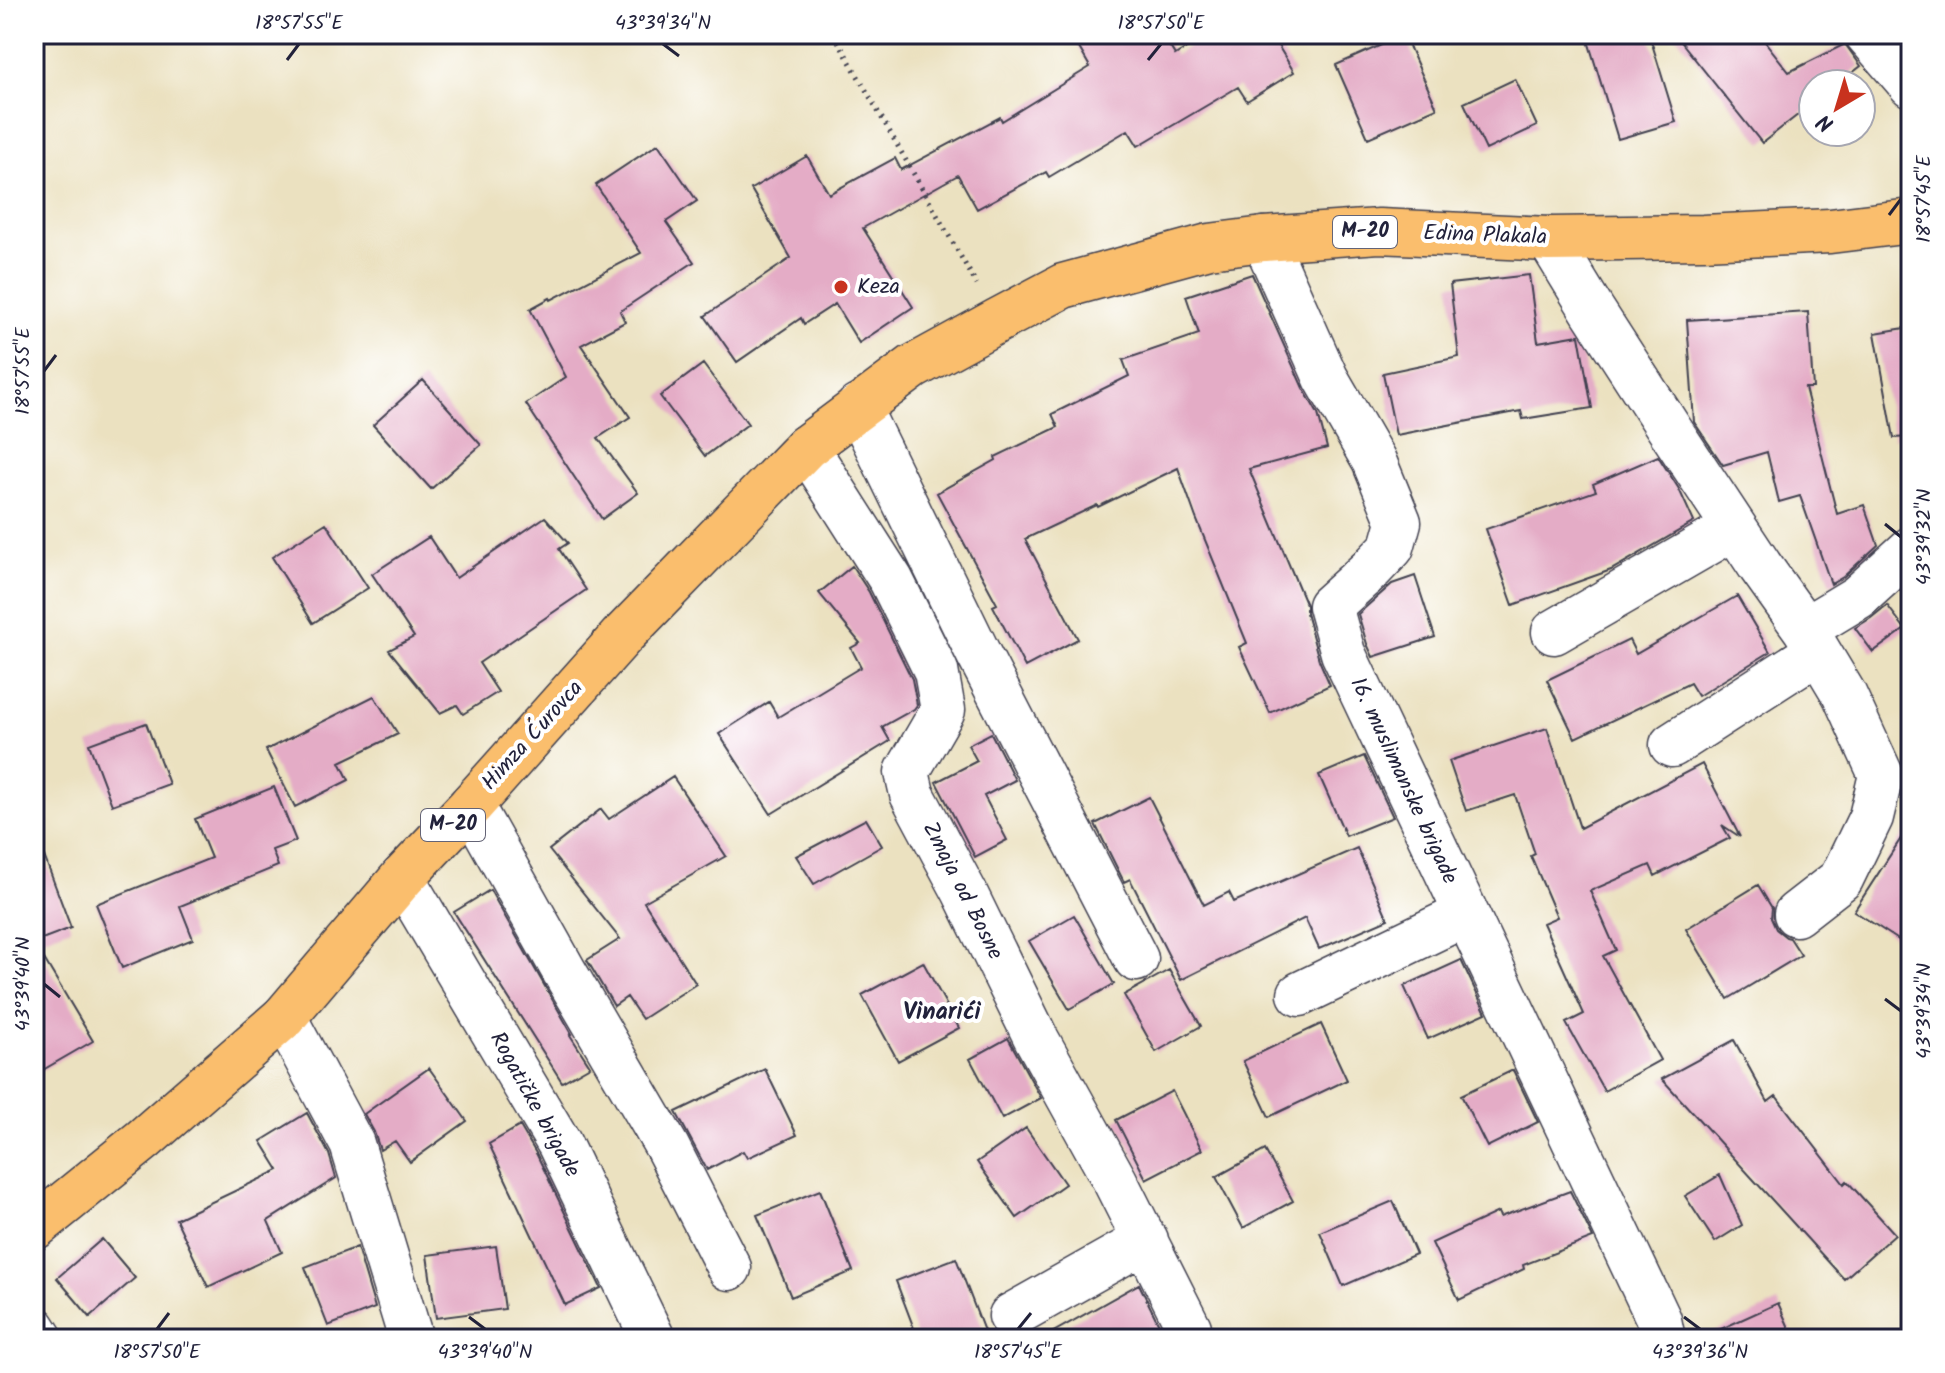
<svg xmlns="http://www.w3.org/2000/svg" width="1945" height="1373" font-family="Kalam,sans-serif">
  <style>
    .building { fill: #e4acc6 }
    .lines { fill: none; stroke-linecap: round; stroke-linejoin: round }
    .minor-casing { stroke: #403f4f; stroke-width: 47 }
    .major-casing { stroke: #403f4f; stroke-width: 47 }
    .path { stroke: #403f4f; stroke-width: 5; stroke-dasharray: 2 6; stroke-linecap: butt }
    .minor { stroke: #fff; stroke-width: 44 }
    .major { stroke: #fabe6d; stroke-width: 44 }
    .ticks { fill: none; stroke: #22223b; stroke-width: 3 }
    .poi-dot { fill: #c8321e; stroke: #fff; stroke-width: 3 }
    .labels { text-anchor: middle; dominant-baseline: central; stroke-width: 8; stroke-linejoin: round; paint-order: stroke }
    .shield { fill: #fff; stroke: #646476; stroke-width: 2 }
    .shield-label { font-size: 20px; font-weight: bold; fill: #22223b }
    .street-label { font-size: 22px; fill: #22223b; stroke: #fff }
    .poi-label { font-size: 22px; fill: #22223b; stroke: #fff; text-anchor: start }
    .neighbourhood-label { font-size: 24px; font-weight: bold; fill: #22223b; stroke: #fff }
    .neatline { fill: none; stroke: #22223b; stroke-width: 3 }
    .ticks-label { font-size: 20px; text-anchor: middle; fill: #22223b }
  </style>
  <rect width="100%" height="100%" fill="#fff"/>
  <filter id="ink" filterUnits="userSpaceOnUse"><feTurbulence type="fractalNoise" baseFrequency=".0125" numOctaves="2"/><feDisplacementMap in="SourceGraphic" scale="16" xChannelSelector="R" yChannelSelector="G"/><feConvolveMatrix kernelMatrix="1 2 1 2 8 2 1 2 1" color-interpolation-filters="sRGB"/></filter>
  <filter id="wash" filterUnits="userSpaceOnUse"><feTurbulence type="fractalNoise" baseFrequency=".006" numOctaves="4" result="noise"/><feDisplacementMap in="SourceGraphic" scale="32" xChannelSelector="R" yChannelSelector="G"/><feGaussianBlur stdDeviation="1.8" result="paint"/><feColorMatrix in="noise" values="0 0 0 0 0 0 0 0 0 0 0 0 0 0 0 0 0 1.4 0 .05"/><feComposite in="paint" operator="in"/></filter>
  <g filter="url(#wash)">
    <rect width="100%" height="100%" fill="#ebe1c0"/>
    <g id="blocks">
      <path class="building" d="M1071 34H1162L1175 55 1209 34H1271L1294 72 1247 101 1238 87 1138 146 1128 130 1049 177 1046 172 977 209 958 175 863 228 913 307 859 343 835 304 804 324 801 318 737 362 705 316 791 258 751 189 807 156 829 194 895 158 901 170 1000 117 1002 121 1090 67Z
        M1586 34H1649L1676 122 1618 139Z
        M1675 34H1759L1789 72 1845 44 1861 66 1838 84H1813V103L1762 143Z
        M1404 35 1437 108 1368 138 1336 65Z
        M1515 79 1537 126 1486 150 1464 103Z
        M658 144 697 201 666 222 694 262 620 311 625 322 581 345 630 417 598 438 638 493 602 519 526 404 566 377 530 309 550 298 551 300 641 253 596 185Z
        M1252 274 1303 388 1318 414 1327 448 1249 469 1306 605V613L1319 660 1330 685 1270 713 1239 647 1247 643 1196 518 1178 468 1098 507 1097 505 1025 539 1078 639 1025 667 993 606 997 604 937 493 996 460 995 457 1058 427 1052 414 1129 376 1123 360 1199 334 1186 296Z
        M1529 275 1538 342 1579 335 1592 408 1523 419 1521 411 1396 435 1383 373 1459 357 1450 284Z
        M1808 312 1813 388H1805L1837 514 1864 505 1878 545 1843 577 1831 584 1800 496 1779 502 1767 452 1723 465 1694 422 1687 320Z
        M1911 327V437L1894 438 1875 333Z
        M703 364 748 424 705 456 660 396Z
        M423 380 481 445 431 489 373 425Z
        M1658 456 1679 489 1694 522 1611 570 1513 605 1486 529 1596 491 1593 484Z
        M545 517 568 543 559 549 586 590 479 663 498 692 463 714 457 705 440 713 389 650 414 637 372 574 429 537 456 578Z
        M326 523 368 588 313 623 272 557Z
        M852 566 869 592 912 679 917 705 914 709 882 727 890 741 771 814 719 734 769 702 778 717 861 667 851 648 860 643 819 593Z
        M1415 576 1435 637 1373 657 1367 644 1358 614 1392 584Z
        M1737 596 1770 652 1698 696 1690 683 1575 738 1547 680 1629 640 1636 654Z
        M1887 605 1905 629 1873 652 1855 628 1871 618Z
        M374 696 398 734 340 762 349 780 295 807 266 750Z
        M146 723 169 784 112 805 89 744Z
        M1547 728 1580 828 1702 764 1740 837 1722 825 1730 838 1655 876 1650 865 1590 891 1616 950 1603 956 1660 1060 1604 1091 1566 1023 1584 1014 1543 923 1557 917 1531 856 1535 854 1515 795 1466 811 1449 761Z
        M991 733 1015 780 984 796 1007 840 975 857 936 782 977 761 968 745Z
        M1364 756 1393 817 1346 836 1319 775Z
        M673 777 726 856 644 902 696 984 642 1019 627 997 614 1006 587 960 620 939 549 850 601 809 609 819Z
        M274 787 296 841 272 850 278 866 180 906 193 939 122 968 96 904 211 858 195 819Z
        M1149 797 1204 905 1229 892 1234 902 1357 848 1388 919 1319 949 1305 918 1181 980 1130 879 1124 882 1095 824Z
        M866 819 882 846 814 884 796 856Z
        M1911 823V948L1854 911Z
        M37 837 71 928 34 942V838Z
        M1758 885 1772 908 1771 918 1776 929 1786 937 1790 938 1801 955 1728 999 1686 929Z
        M490 890 572 1034 570 1035 590 1066 562 1082 454 912Z
        M1074 915 1114 984 1069 1009 1029 941Z
        M34 942 93 1041 34 1075Z
        M1461 960 1486 1013 1428 1039 1404 986Z
        M923 962 959 1028 898 1061 862 995Z
        M1169 970 1201 1026 1156 1052 1124 995Z
        M1321 1024 1347 1080 1269 1117 1243 1061Z
        M1008 1038 1041 1098 1002 1119 970 1059Z
        M1734 1040 1768 1102 1776 1096 1844 1184 1847 1181 1895 1234 1844 1279 1662 1079Z
        M429 1068 467 1121 410 1162 395 1141 380 1150 374 1132 364 1114Z
        M765 1069 797 1135 747 1158 743 1151 707 1170 676 1112Z
        M1513 1070 1538 1122 1487 1147 1461 1095Z
        M1172 1091 1202 1150 1146 1179 1116 1120Z
        M307 1113 329 1154 336 1178 268 1221 282 1252 208 1287 176 1219 279 1170 261 1141Z
        M520 1126 537 1155 601 1288 565 1305 489 1144Z
        M1026 1128 1065 1184 1017 1218 977 1162Z
        M1265 1150 1293 1201 1243 1228 1216 1177Z
        M1720 1175 1742 1225 1715 1242 1685 1196Z
        M820 1190 853 1271 791 1297 757 1215Z
        M1570 1191 1593 1238 1523 1265 1524 1269 1459 1300 1432 1243 1498 1212 1500 1217Z
        M1393 1201 1416 1254 1343 1286 1320 1232Z
        M102 1239 135 1278 90 1317 57 1278Z
        M496 1246 505 1309 436 1318 427 1255Z
        M357 1247 375 1308 328 1326 305 1267Z
        M956 1258 987 1339H918L896 1281Z
        M1139 1284 1166 1339H1041Z
        M1778 1303 1794 1339H1699Z"/>
    </g>
  </g>
  <g filter="url(#ink)">
    <use href="#blocks" fill-opacity="0" stroke="#403f4f" stroke-width="2"/>
    <g class="lines">
      <g class="minor-casing">
        <path id="minor" d="M1867 34 1911 85
          M1264 239 1326 378 1374 461 1399 522 1392 547 1371 569 1330 606 1343 653 1659 1320 1663 1339
          M1549 239 1593 311 1670 430 1760 566 1805 629 1844 694 1881 775 1871 817 1841 879 1796 914
          M858 407 979 655 1136 959
          M806 447 891 580 936 671 943 710 907 772 912 794 964 891 1036 1038 1115 1181 1189 1328 1191 1339
          M1805 629 1858 597 1911 549
          M1554 632 1734 528
          M1672 745 1818 651
          M471 805 564 971 667 1147 729 1268
          M402 878 559 1143 653 1339
          M1300 994 1466 914
          M284 1017 352 1144 411 1339
          M1011 1316 1146 1240
          M34 1328 41 1339"/>
      </g>
      <g class="major-casing">
        <path id="major" d="M34 1228 143 1140 284 1017 402 878 471 805 621 637 806 447 913 367 997 321 1063 286 1209 246 1264 239 1379 231 1549 239 1703 237 1830 231 1911 221"/>
      </g>
      <path class="path" d="M834 34 977 285"/>
      <use href="#minor" class="minor"/>
      <use href="#major" class="major"/>
    </g>
  </g>
  <path class="ticks" d="M663 44 679 56M287 60 299 44M1148 60 1161 44M1889 215 1901 199M44 371 56 355M1885 524 1901 537M44 984 60 997M1885 999 1901 1011M469 1317 485 1329M1684 1317 1700 1329M157 1329 169 1313M1018 1329 1031 1313"/>
  <circle class="poi-dot" cx="841" cy="287" r="8"/>
  <g class="labels">
    <g class="shield">
      <rect x="1333" y="216" width="64" height="32" rx="6"/>
      <rect x="421" y="809" width="64" height="32" rx="6"/>
    </g>
    <g class="shield-label">
      <text x="1365" y="232">M-20</text>
      <text x="453" y="825">M-20</text>
    </g>
    <g class="street-label">
      <text transform="translate(1485 236) rotate(2)">Edina Plakala</text>
      <text transform="translate(533 736) rotate(-48)">Himza Ćurovca</text>
      <text transform="translate(1403 781) rotate(65)">16. muslimanske brigade</text>
      <text transform="translate(962 891) rotate(63)">Zmaja od Bosne</text>
      <text transform="translate(534 1105) rotate(61)">Rogatičke brigade</text>
    </g>
    <g class="poi-label">
      <text x="857" y="287">Keza</text>
    </g>
    <g class="neighbourhood-label">
      <text x="942" y="1012">Vinarići</text>
    </g>
  </g>
  <rect width="1945" height="1373" fill="none" stroke="#fff" stroke-width="88"/>
  <g transform="translate(1837 108) rotate(218)"><circle r="38" fill="#ffffff" stroke="#a7a7b1" stroke-width="2"/>
  <path d="M0-6L14 30L0 20L-14 30Z" fill="#c8321e"/>
  <text y="-12" font-size="22" font-weight="bold" text-anchor="middle" fill="#22223b">N</text>
  </g>
  <rect x="44" y="44" width="1857" height="1285" class="neatline"/>
  <g class="ticks-label">
    <text x="299" y="29">18°57'55"E</text>
    <text x="663" y="29">43°39'34"N</text>
    <text x="1161" y="29">18°57'50"E</text>
    <text transform="translate(1923 199) rotate(-90)" y="7">18°57'45"E</text>
    <text transform="translate(22 371) rotate(-90)" y="7">18°57'55"E</text>
    <text transform="translate(1923 537) rotate(-90)" y="7">43°39'32"N</text>
    <text transform="translate(22 984) rotate(-90)" y="7">43°39'40"N</text>
    <text transform="translate(1923 1011) rotate(-90)" y="7">43°39'34"N</text>
    <text x="157" y="1358">18°57'50"E</text>
    <text x="485" y="1358">43°39'40"N</text>
    <text x="1018" y="1358">18°57'45"E</text>
    <text x="1700" y="1358">43°39'36"N</text>
  </g>
</svg>
